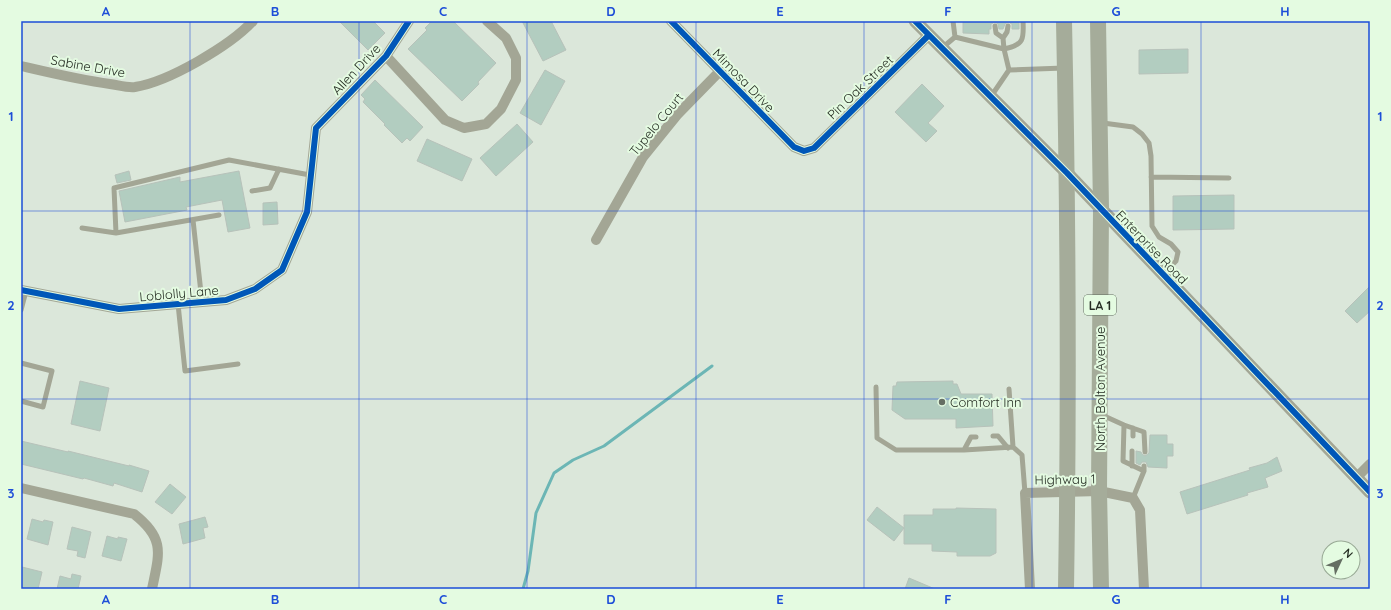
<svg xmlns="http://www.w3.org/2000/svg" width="1391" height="610" font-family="Quicksand,sans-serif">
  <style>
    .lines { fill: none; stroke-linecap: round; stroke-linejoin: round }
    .stream { stroke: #6cb6b5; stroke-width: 3 }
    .building { fill: #b2cdc0; stroke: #b7c2ba }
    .service { stroke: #a3a695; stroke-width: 5 }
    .minor { stroke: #a3a695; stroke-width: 10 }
    .tertiary { stroke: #a3a695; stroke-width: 13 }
    .primary { stroke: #a5ac9a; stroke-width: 16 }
    .cycleway-casing { stroke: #e4fbe1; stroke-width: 8 }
    .cycleway { stroke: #0057b8; stroke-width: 6 }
    .grid { fill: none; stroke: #1d4ed8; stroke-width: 1; stroke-opacity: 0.55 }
    .poi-dot { fill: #656e63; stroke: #e4fbe1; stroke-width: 1.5 }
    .labels { text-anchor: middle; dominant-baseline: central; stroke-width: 4; stroke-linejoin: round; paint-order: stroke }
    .shield { fill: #e4fbe1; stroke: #5e6b5c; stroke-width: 1 }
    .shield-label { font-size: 12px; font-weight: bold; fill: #252d23 }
    .street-label { font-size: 13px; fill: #252d23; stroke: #e4fbe1 }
    .poi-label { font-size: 13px; fill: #252d23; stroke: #e4fbe1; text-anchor: start }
    .neatline { fill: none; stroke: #1d4ed8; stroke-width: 1.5 }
    .grid-label { font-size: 13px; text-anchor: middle; font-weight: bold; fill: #1d4ed8 }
  </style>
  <rect width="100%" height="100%" fill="#dbe7da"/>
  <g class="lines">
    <path class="stream" d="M523 589 528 571 536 513 554 473 573 460 604 446 712 366"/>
  </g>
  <path class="building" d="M339 21H373L385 33 368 50Z
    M432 21H453L496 63 478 82 479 84 462 101 408 49 427 30 425 28Z
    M522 21H551L566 50 543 61Z
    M963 21H1019V29H1012V24L1008 22 1005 24 1003 29H999L998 24 995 22 991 24V29H989V34L963 33Z
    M1188 49V73L1139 74V50Z
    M545 70 565 81 541 125 520 113Z
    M375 80 423 127 410 141 407 138 402 143 384 125 385 124 363 102 365 99 361 95Z
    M922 84 944 106 928 123 937 131 926 142 895 112Z
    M517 124 533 142 496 176 480 158Z
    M427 139 472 159 462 181 417 161Z
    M129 171 131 180 117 183 115 175Z
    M239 171 250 228 228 232 222 200 186 207 187 210 125 222 119 191 180 177V182Z
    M1234 195V229L1173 230V196Z
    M277 202 278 224 263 225V203Z
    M1370 286V311L1357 323 1345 311Z
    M80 381 109 388 100 431 71 424Z
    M953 381V384H957L961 394H992L993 426 956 428V419H905L892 410 893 386H896L897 382Z
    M1150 435H1167V444H1173V456H1167V468L1148 467 1146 462H1142L1140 465 1136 463V451L1141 452 1142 454 1145 456 1149 453Z
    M21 441 68 452V451L129 466V465L149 471 142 492 114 483 113 486 84 478 83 479 21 464Z
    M1277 457 1282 471 1265 478 1268 487 1247 493 1248 495 1187 514 1180 492 1250 470 1249 468 1267 463Z
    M170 484 186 497 172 514 155 502Z
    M877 507 904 528 894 541 867 520Z
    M956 508 996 509V553L990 556H957V552L932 551V544H904V515H933V509H956Z
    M205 517 208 527 203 528 205 538 183 544 179 524Z
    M32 519 43 522 44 520 53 522 48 545 27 539Z
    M72 527 91 532 85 558 77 556 78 551 67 549Z
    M107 536 118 539V537L127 539 121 561 102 556Z
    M22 567 42 572 38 589H21Z
    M72 574 81 576 78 589H57L60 576 71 579Z
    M909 578 935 589H905Z"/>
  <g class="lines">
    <path class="service" d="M995 26 996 33 1003 38 1004 49C1024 45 1024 39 1023 21
      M955 37 1004 49 1009 70 992 95
      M1003 38 1007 32 1008 26
      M942 48 955 37 953 21
      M1009 70 1064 68
      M1103 123 1133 127 1142 134 1149 143 1151 156 1152 226 1159 237 1171 244 1178 252 1176 261 1163 274
      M1151 177 1229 178
      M252 191 270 188 279 169
      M193 220 202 302
      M82 228 116 233 114 188 229 160 310 175
      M116 233 219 215
      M178 304 185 371 238 364
      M21 310 26 291
      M21 363 52 371 43 407 21 401
      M876 387 877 438 896 450H964L1013 447
      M1009 389 1013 447 1022 455 1025 493
      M1102 415 1124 425 1144 432 1145 452
      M1124 425 1123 461 1144 471
      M993 436H998L1008 448
      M1133 436V428
      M964 450 971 437H976
      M1132 466V451
      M1133 498 1144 471V466"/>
    <path class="minor" d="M671 21 794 147 804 151 814 148 929 35
      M386 56 445 120 464 128 486 124 501 109 516 80V58L506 38 487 21
      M21 66C51 73 80 80 110 84 118 85 127 88 135 87 168 82 230 46 253 21
      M596 240 643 157 677 115 720 71
      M21 290 119 309 226 300 255 289 282 270 307 212 316 128 386 56 409 21
      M1356 478 1370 464
      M21 488 134 514C166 539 159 554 152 589
      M1030 589 1025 493 1099 491 1133 498 1140 510 1144 589"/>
    <path class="tertiary" d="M915 21 1067 173 1370 492"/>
    <path class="primary" d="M1064 21C1068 210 1069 400 1066 589
      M1098 21 1101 209 1099 491 1101 589"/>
    <g class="cycleway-casing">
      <path id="cycleway" d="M671 21 794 147 804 151 814 148 929 35
        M915 21 1067 173 1370 492
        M21 290 119 309 226 300 255 289 282 270 307 212 316 128 386 56 409 21"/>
    </g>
    <use href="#cycleway" class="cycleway"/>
  </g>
  <path class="grid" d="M190 21V589M359 21V589M527 21V589M696 21V589M864 21V589M1032 21V589M1201 21V589M21 211H1370M21 399H1370"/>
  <circle class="poi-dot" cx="942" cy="402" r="4"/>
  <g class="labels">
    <rect class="shield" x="1084" y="295" width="32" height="20" rx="3"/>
    <g class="shield-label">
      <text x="1100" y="305">LA 1</text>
    </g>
    <g class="street-label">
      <text transform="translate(88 66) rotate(10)">Sabine Drive</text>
      <text transform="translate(356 69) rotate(-47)">Allen Drive</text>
      <text transform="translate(744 80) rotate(46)">Mimosa Drive</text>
      <text transform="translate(860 87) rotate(-44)">Pin Oak Street</text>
      <text transform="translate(656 124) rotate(-51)">Tupelo Court</text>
      <text transform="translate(1152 247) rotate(46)">Enterprise Road</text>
      <text transform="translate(179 293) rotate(-5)">Loblolly Lane</text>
      <text transform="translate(1100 389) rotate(-90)">North Bolton Avenue</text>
      <text transform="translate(1065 479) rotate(-1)">Highway 1</text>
    </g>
    <g class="poi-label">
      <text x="950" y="402">Comfort Inn</text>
    </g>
  </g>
  <rect width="1391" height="610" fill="none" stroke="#e4fbe1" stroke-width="44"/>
  <g transform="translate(1341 560) rotate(46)"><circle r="19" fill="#e4fbe1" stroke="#98a995"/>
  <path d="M0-3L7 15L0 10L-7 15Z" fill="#656e63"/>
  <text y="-6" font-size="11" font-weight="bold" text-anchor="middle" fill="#252d23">N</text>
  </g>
  <rect x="22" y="22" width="1347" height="566" class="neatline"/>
  <g class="grid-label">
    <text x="106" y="16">A</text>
    <text x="275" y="16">B</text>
    <text x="443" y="16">C</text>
    <text x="611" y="16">D</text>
    <text x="780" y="16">E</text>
    <text x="948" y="16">F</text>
    <text x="1116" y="16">G</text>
    <text x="1285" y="16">H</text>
    <text x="11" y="121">1</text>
    <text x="1380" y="121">1</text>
    <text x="11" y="310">2</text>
    <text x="1380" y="310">2</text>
    <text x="11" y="498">3</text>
    <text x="1380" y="498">3</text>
    <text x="106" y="604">A</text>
    <text x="275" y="604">B</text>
    <text x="443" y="604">C</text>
    <text x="611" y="604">D</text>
    <text x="780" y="604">E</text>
    <text x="948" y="604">F</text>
    <text x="1116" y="604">G</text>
    <text x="1285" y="604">H</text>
  </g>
</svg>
